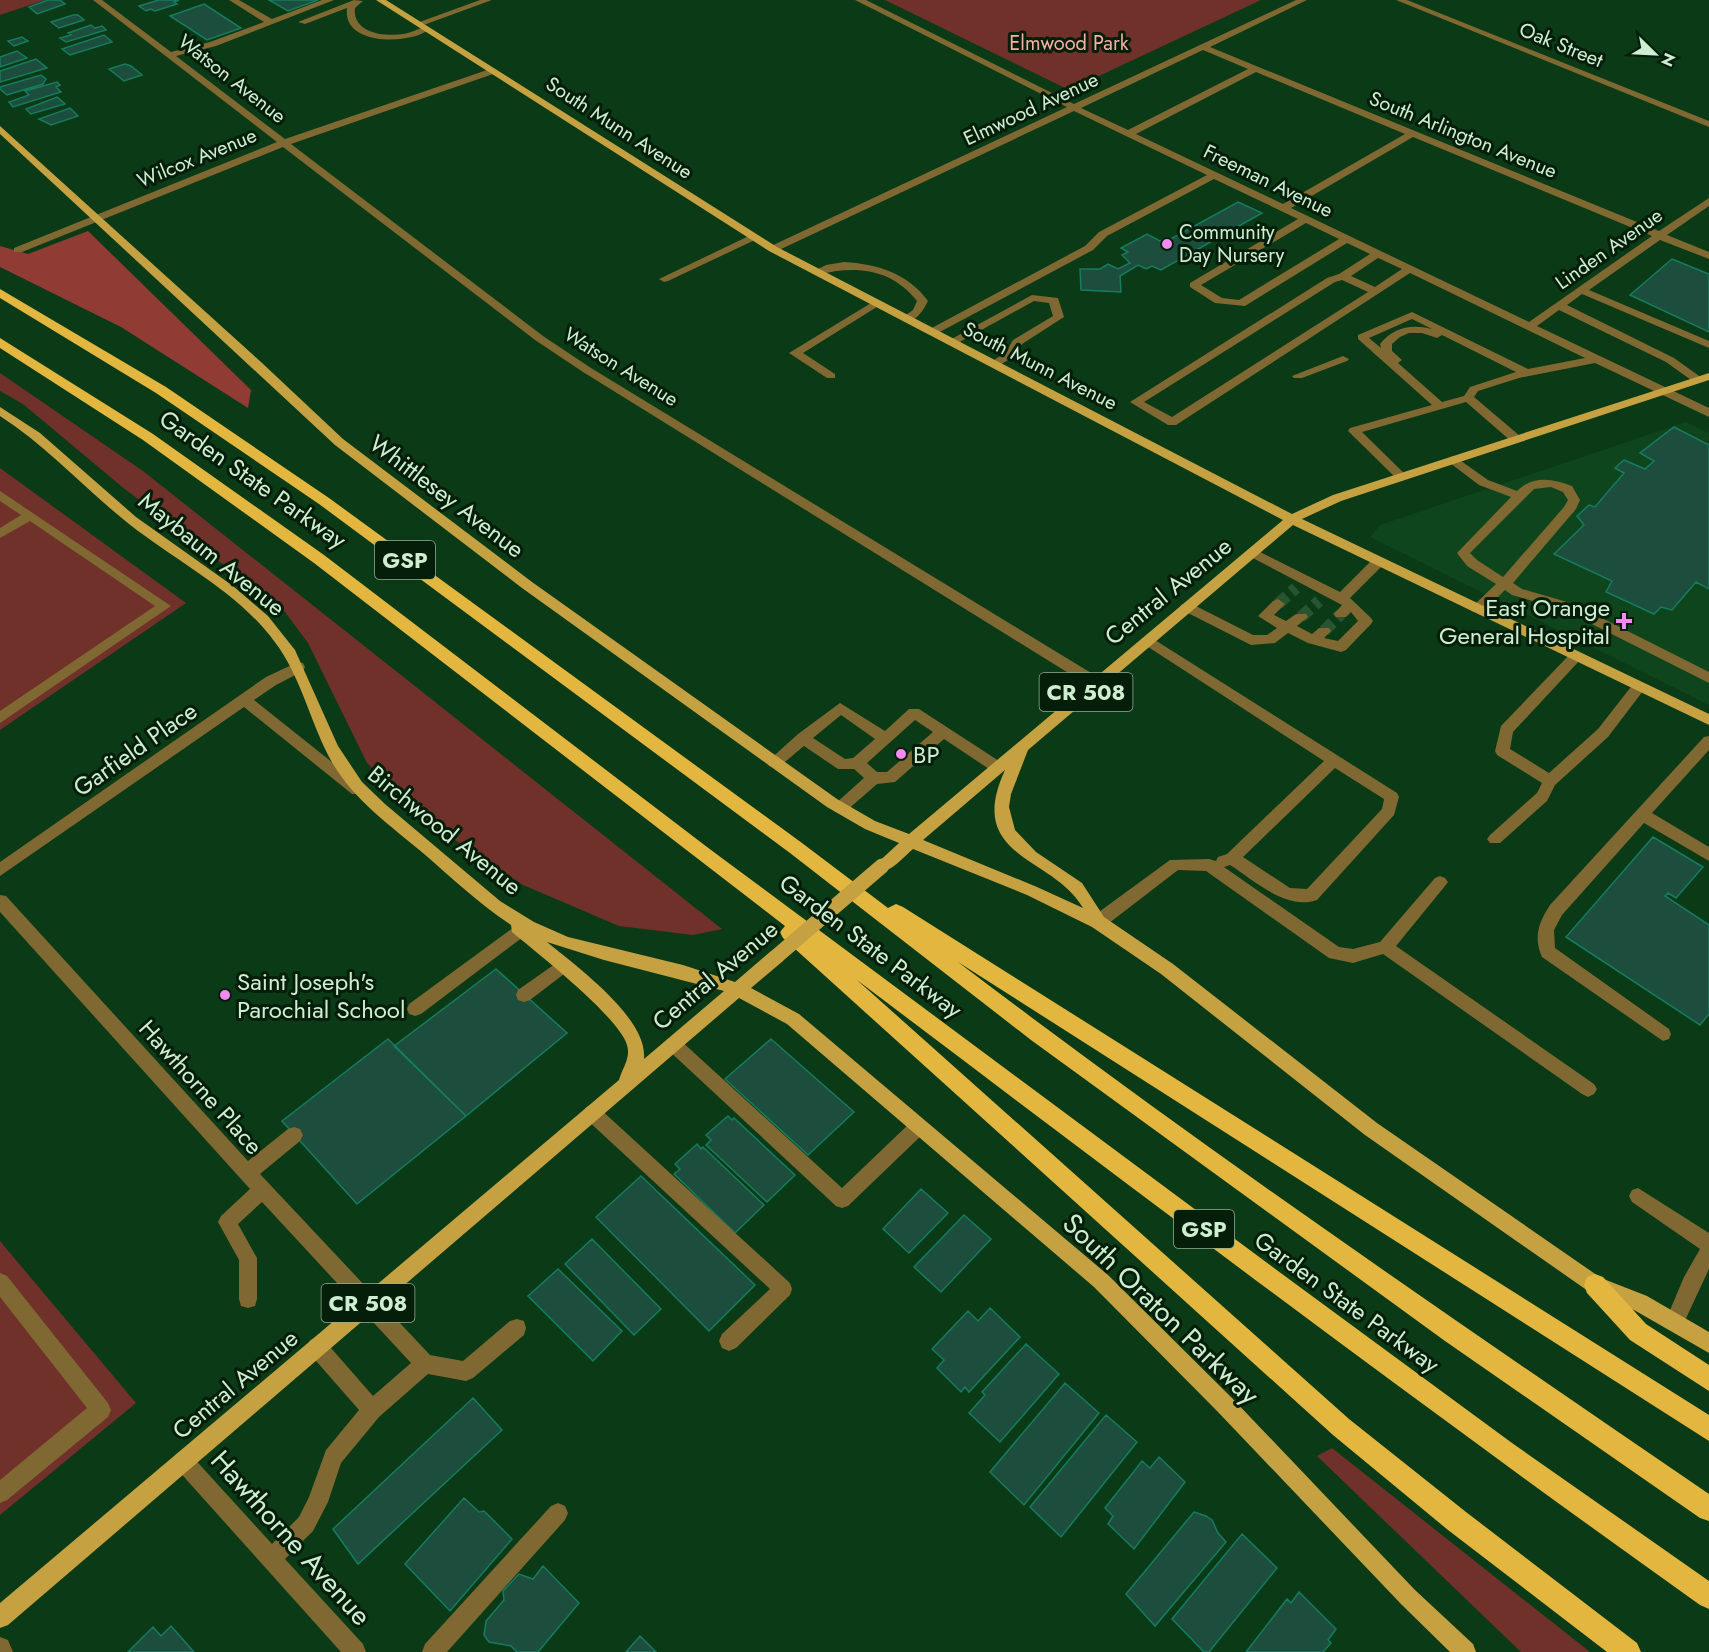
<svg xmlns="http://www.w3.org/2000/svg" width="1709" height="1652" font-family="Jost,sans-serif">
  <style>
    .built { fill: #0f451d }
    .green { fill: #70312a }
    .forest { fill: #903b33 }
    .building { fill: #1d4e3d; stroke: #157c5f; stroke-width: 1.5 }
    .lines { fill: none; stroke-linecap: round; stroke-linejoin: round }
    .minor-tunnel { stroke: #275532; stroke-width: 12; stroke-dasharray: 12 6; stroke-linecap: butt }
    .minor { fill: #7f6831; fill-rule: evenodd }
    .major { fill: #c5a142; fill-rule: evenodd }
    .highway { fill: #e3b73f; fill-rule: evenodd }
    .major-bridge { stroke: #c5a142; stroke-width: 15 }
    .poi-dot { fill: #f38af1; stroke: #051e0a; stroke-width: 2 }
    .labels { text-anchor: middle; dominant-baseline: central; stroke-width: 6; stroke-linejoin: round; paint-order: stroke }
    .far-park-label { font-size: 20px; fill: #f8afa5; stroke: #051e0a }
    .far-street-label { font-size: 20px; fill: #ceedd1; stroke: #051e0a }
    .far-poi-label { font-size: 20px; fill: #ceedd1; stroke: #051e0a; text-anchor: start }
    .shield { fill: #051e0a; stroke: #92af95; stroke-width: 1.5 }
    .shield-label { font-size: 22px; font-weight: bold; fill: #ceedd1 }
    .street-label { font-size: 24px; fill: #ceedd1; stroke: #051e0a }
    .poi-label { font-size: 24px; fill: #ceedd1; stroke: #051e0a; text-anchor: start }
    .near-street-label { font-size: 28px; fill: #ceedd1; stroke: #051e0a }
  </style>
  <rect width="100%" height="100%" fill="#0a3a16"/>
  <path class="built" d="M1686 422 1709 433V705L1370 537 1380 525Z"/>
  <path class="green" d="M0 0H45L0 15Z
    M885 0H1261L1069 90Z
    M0 373 143 471 722 929 693 935 619 926 523 885 425 820 367 763 308 643 285 612 121 486 23 404 0 391Z
    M0 468 186 603 0 730Z
    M0 1241 136 1403 0 1515Z
    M1332 1448 1590 1652H1521L1317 1456Z"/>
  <path class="forest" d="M88 231 251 390 248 408 121 327 0 267V246L28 254Z"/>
  <path class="building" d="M48 0H60L65 4 37 14 29 7Z
    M159 0H179L174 2 177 4 155 11 151 9 146 11 139 6Z
    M269 0H318L288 11Z
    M204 4 241 28 207 40 170 16Z
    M73 15H78L84 20 59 28 51 22Z
    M91 25 95 28 102 26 106 30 66 42 60 38 71 35 68 33Z
    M104 35 112 42 70 55 62 49Z
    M22 37 28 41 14 46 8 41Z
    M17 51 27 58 0 67V57Z
    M36 59 47 68 0 82V71Z
    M125 64 131 66 142 75 124 81 109 69Z
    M41 75 46 79 43 84 7 95 0 89V87Z
    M57 82 60 85 56 87 61 92 13 107 9 102 29 95 25 91Z
    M57 97 65 104 31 114 26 109Z
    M70 108 78 116 51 125 39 119Z
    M1238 202 1262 213 1161 270 1152 266 1146 269 1138 265 1120 276 1121 292 1081 290 1080 269H1100L1108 264 1118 269 1130 263 1122 255 1128 252 1121 248 1147 234 1160 241 1165 238 1169 240Z
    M1672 259 1709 274V332L1630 295Z
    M1674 427 1709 445V589L1696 582 1672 610 1661 607 1654 614 1606 592 1612 581 1554 554 1584 525 1577 516 1589 505 1595 507 1624 473 1615 468 1624 460 1645 469 1654 461 1640 453Z
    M1653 837 1703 867 1676 898 1668 893 1665 896 1709 925V1014L1700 1025 1566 937Z
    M496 969 567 1033 466 1116 394 1046Z
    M388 1039 466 1116 357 1204 282 1121Z
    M771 1039 854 1112 808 1155 725 1079Z
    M728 1116 732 1120 734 1118 795 1175 767 1202 706 1145 711 1140 706 1135Z
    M697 1144 701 1149 703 1147 764 1205 735 1233 674 1174 680 1169 675 1164Z
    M641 1176 755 1285 709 1331 596 1217Z
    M921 1189 948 1213 909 1253 883 1229Z
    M964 1215 991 1239 941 1292 914 1267Z
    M592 1239 661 1309 634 1335 565 1264Z
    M558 1269 622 1331 593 1361 528 1296Z
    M990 1308 1020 1337 969 1392 965 1387 961 1392 937 1368 944 1360 932 1349 968 1311 978 1321Z
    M1026 1344 1059 1374 1000 1442 969 1413 985 1395 982 1392Z
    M1065 1383 1099 1413 1024 1505 990 1472Z
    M473 1398 502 1430 358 1564 333 1529Z
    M1106 1415 1137 1442 1061 1537 1030 1507Z
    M1159 1457 1185 1482 1134 1549 1108 1524 1113 1516 1105 1508 1142 1461 1150 1468Z
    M464 1498 479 1512 484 1511 512 1539 450 1611 405 1564Z
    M1194 1512 1206 1516 1212 1520 1218 1533 1226 1542 1155 1626 1126 1594Z
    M1242 1534 1277 1568 1209 1652H1204L1172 1619Z
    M543 1566 579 1603 538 1652H517L511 1646 489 1642 484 1635 486 1621 504 1600 503 1591 519 1574 533 1579Z
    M1299 1592 1336 1629 1328 1640 1331 1643 1323 1652H1246L1287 1599 1291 1603Z
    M171 1626 194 1652H128L153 1627 161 1636Z
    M640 1636 656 1652H626Z"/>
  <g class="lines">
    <path class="minor-tunnel" d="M1278 604 1296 588
      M1301 617 1319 601
      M1324 631 1341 614"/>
    <path class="minor" d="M93 0H102L171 52 210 42 264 22 229 0H239L272 19 322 0H334L216 46 176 56 285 139 490 69H496V73L291 144 543 336 591 368 1101 679 1103 683 1101 687H1091L583 372 535 340 283 147 22 252H14V248L277 142Z
      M354 0 363 1 355 8C352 32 383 37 403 34 411 33 418 29 426 26L430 29C410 45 342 46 347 8L305 24 298 22Z
      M480 0H492L421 26 414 24Z
      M855 0H866L1074 104 1296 0H1307L1210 47 1659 231 1709 198V206L1667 235 1709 252V259L1660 240 1589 290 1709 341V348L1582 294 1567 305 1674 358 1702 378V382H1694L1666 362 1559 310 1537 326 1709 408V417L1595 363 1519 378 1478 391 1474 397 1520 436V442H1512L1466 402 1362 432 1408 477 1402 481 1398 480 1348 431 1350 428 1432 405 1358 339V335L1412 312 1528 369 1585 358 1410 273 1176 425H1168L1130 402 1327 278 1339 274 1370 254 1347 243 1245 306 1215 303 1190 287V283L1298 219 1214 179 1107 236 1093 250 936 334H928V330L1085 246 1099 232 1207 175 1074 111 777 251H769V247L1067 107ZM1203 50 1248 69 1128 130 1081 108ZM1256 72 1405 134 1283 204 1136 134ZM1413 137 1652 236 1529 322 1291 208ZM1306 223 1339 239 1239 300 1222 298 1201 285ZM1378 258 1402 269 1375 287 1351 276ZM1342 280 1368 292 1172 417 1144 402 1335 282ZM1412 319 1432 329C1411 324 1394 327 1380 344L1381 348 1369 338ZM1409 333H1422L1437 338 1442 335 1516 372 1470 387 1464 396 1442 402 1398 363 1402 360 1392 351V344L1400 337Z
      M1396 0H1407L1709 121V127Z
      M753 234 758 237 757 239 668 281 664 282 659 279Z
      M844 262C877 264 908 273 928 301 923 311 916 323 903 321V317L913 310 917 301C891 268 855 265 817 275L812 272 826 265Z
      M1032 295 1058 298 1064 317 1022 344 1015 356 998 366H990L988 364 1006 352 1013 340 1053 316 1049 303 1034 301 956 344 952 345 946 342Z
      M876 300 881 303 880 305 803 353 835 374V378H827L789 353Z
      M1343 356 1349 359 1347 361 1302 378H1294L1292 376Z
      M1454 456 1488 480 1517 491C1533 475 1553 479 1572 486L1580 500 1576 509 1513 583 1522 589 1574 604 1709 672V683L1564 610 1512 595 1505 590 1483 612H1473L1471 609 1473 606 1496 584 1467 566 1457 553 1511 497 1479 485 1450 463V457ZM1551 487 1563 492 1568 500 1564 507 1503 577 1477 560 1470 553 1534 489Z
      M0 491 171 606 0 723V711L155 606 30 521 0 538V528L21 515 0 501Z
      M1254 549 1340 592 1373 559H1383L1384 562 1383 565 1350 598 1371 618 1373 621 1371 624 1346 650 1341 652 1308 643 1288 633 1275 643 1251 645 1182 610 1180 607 1182 604H1192L1253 635H1267L1277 628 1258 616 1273 601 1278 599 1285 604 1274 615 1286 621 1296 614H1306L1308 617 1297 626 1312 634 1319 628H1329L1331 631 1324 638 1338 641 1358 621 1351 612 1346 617H1336L1334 614 1342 605 1249 556 1248 553 1249 550Z
      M1147 635 1397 793 1399 797 1394 815 1317 900C1286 911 1254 880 1230 865L1224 867 1339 947 1353 949 1380 942 1435 878 1440 876 1445 878 1448 882 1445 886 1396 946 1594 1084 1597 1089 1594 1094 1588 1097 1582 1094 1383 954 1353 963 1329 958 1206 871 1178 870 1104 927 1098 929 1092 927 1090 922 1092 917 1170 860 1209 859 1216 861 1218 857 1227 854 1324 761 1142 643 1140 640ZM1335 768 1384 799 1382 809 1307 889 1290 888 1243 857Z
      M1576 651 1583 656 1581 659 1513 732 1510 749 1549 773 1598 729 1634 683 1639 682 1646 687 1608 737 1555 785 1547 801 1500 843H1490L1487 839 1490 835 1537 793 1542 783 1497 755 1495 751 1501 726 1571 653Z
      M298 662 303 663 305 667 303 671 276 685 254 700 362 786 364 790 362 794H352L244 707 0 876V862L266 677Z
      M840 703 885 731 909 709H919L1002 763 1004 767 1002 771H992L944 739 895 782 877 784 845 812H835L833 808 835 804 864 778 854 769H838L804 746C794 753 781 770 769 766L767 762 798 734ZM841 715 875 739 853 758 845 759 813 738ZM915 720 933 732 887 772H877L867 763Z
      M1709 736V750L1652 813 1709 847V861L1644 823 1562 915 1554 930 1555 948 1669 1029 1671 1034 1669 1039 1663 1041 1542 957C1533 937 1539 922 1550 905L1704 737Z
      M0 895 6 896 248 1161 288 1129 294 1127 300 1129 303 1135 300 1141 260 1174 430 1355 463 1361 510 1321 517 1319 524 1321 526 1328 524 1335 473 1378 466 1381 428 1374 379 1417 341 1463 328 1502 313 1531 285 1559 363 1644 366 1652H341L176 1468 173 1461 176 1454 183 1451 190 1454 272 1544 299 1517 309 1497 326 1450 359 1410 310 1354 307 1347 310 1340 317 1337 324 1340 373 1396 411 1363 262 1202 238 1224 257 1258V1299L255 1306 248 1308 241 1306 239 1299V1260L218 1222 221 1216 250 1189 0 912Z
      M521 922 527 924 529 929 527 934 421 1014 415 1016 409 1014 407 1009 409 1004Z
      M562 959 568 961 570 966 568 971 530 1000 524 1002 518 1000 516 995 518 990Z
      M673 1037 679 1039 842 1188 912 1121 918 1119 924 1121 927 1127 924 1133 848 1206 842 1208 836 1206 667 1049 665 1044 667 1039Z
      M592 1105 598 1107 790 1283 792 1289 790 1295 736 1348 729 1351 722 1348 719 1341 722 1334 770 1289 586 1119 583 1113 586 1107Z
      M1638 1188 1709 1233V1269L1681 1329 1674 1331 1667 1329 1665 1322 1684 1277 1700 1249 1632 1202 1629 1196 1632 1190Z
      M0 1273 7 1276 108 1403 111 1410 108 1417 7 1500 0 1503V1480L87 1408 0 1297Z
      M558 1503 565 1506 568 1513 565 1520 447 1652H422L425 1644 551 1506Z
      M0 1637 8 1640 13 1652H0Z"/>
    <path class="major" d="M376 0H386L777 247 1292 514 1333 495 1709 373V380L1341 501 1302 519 1709 714V725L1293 525 1028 750 1011 794 1009 807 1015 830 1036 852 1082 883 1104 917 1173 964 1377 1123 1601 1278 1647 1296 1709 1332V1353L1634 1310 1588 1291 1365 1135 1161 974 1092 927 1027 895 913 849C903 857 890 875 877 870L874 866 899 843 865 829 827 807 522 588 335 445 0 134V126L261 362 343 439 532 582 837 799 875 821 909 834 1283 520 769 251ZM1005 770C964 859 1054 856 1083 908L1037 887 923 840Z
      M0 407 40 433 136 517 233 586 268 616 295 650 338 746 362 782 385 804 500 901 534 922 568 937 683 965 735 982 771 951 777 949 783 951 785 956 783 961 751 988 799 1014 1108 1275 1232 1398 1415 1590 1473 1644 1476 1652H1450L1401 1604 1218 1412 1094 1287 787 1024 739 998 8 1625 0 1628V1603L619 1080C622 1068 631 1059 627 1045 619 1017 537 953 512 932L511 925C479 904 452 878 423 853 391 826 355 801 333 764 310 724 302 677 274 641 237 591 177 562 129 524 85 489 48 447 0 416ZM547 942 604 960 724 991 644 1059C648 1018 576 966 547 942Z"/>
    <path class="highway" d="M0 289 166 387 329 498 802 843 888 908 896 904 903 907 1709 1415V1441L958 962C1202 1148 1456 1321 1709 1494V1521L1700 1518 1445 1341 1031 1040 790 853 319 504 156 393 0 298Z
      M0 338 153 434 324 555 711 850 1278 1271 1512 1443 1709 1581V1609L1700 1605C1415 1402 1136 1191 857 980L1349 1419 1466 1512 1637 1643 1641 1652H1607L1448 1530 1333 1435 783 938 780 932 785 926 314 563 143 440 0 348Z
      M1595 1274 1603 1277 1646 1324 1709 1365V1391L1630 1340 1587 1293 1584 1285 1587 1277Z"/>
    <path class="major-bridge" d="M777 956 882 866"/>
  </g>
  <g class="poi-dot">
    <circle cx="1167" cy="244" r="6"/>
    <path d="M1621 612h6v6h6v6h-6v6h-6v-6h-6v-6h6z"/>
    <circle cx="901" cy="754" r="6"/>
    <circle cx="225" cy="995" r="6"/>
  </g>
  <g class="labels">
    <g class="far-park-label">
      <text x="1069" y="43">Elmwood Park</text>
    </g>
    <g class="far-street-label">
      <text transform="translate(1561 45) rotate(22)">Oak Street</text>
      <text transform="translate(232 79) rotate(38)">Watson Avenue</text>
      <text transform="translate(1031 109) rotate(-25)">Elmwood Avenue</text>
      <text transform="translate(619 128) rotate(33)">South Munn Avenue</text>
      <text transform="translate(1463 135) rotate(22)">South Arlington Avenue</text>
      <text transform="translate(197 158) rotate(-22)">Wilcox Avenue</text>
      <text transform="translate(1268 181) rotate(26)">Freeman Avenue</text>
      <text transform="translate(1609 249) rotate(-35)">Linden Avenue</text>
      <text transform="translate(1040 366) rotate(27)">South Munn Avenue</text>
      <text transform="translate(621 367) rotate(32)">Watson Avenue</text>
    </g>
    <g class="far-poi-label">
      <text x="1179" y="232">Community<tspan x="1179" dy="23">Day Nursery</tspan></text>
    </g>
    <g class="shield">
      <rect x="375" y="541" width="60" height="38" rx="4.5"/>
      <rect x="1039.5" y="673" width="93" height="38" rx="4.5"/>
      <rect x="1174" y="1210" width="60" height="38" rx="4.5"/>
      <rect x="321.5" y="1284" width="93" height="38" rx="4.5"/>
    </g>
    <g class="shield-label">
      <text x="405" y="560">GSP</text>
      <text x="1086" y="692">CR 508</text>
      <text x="1204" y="1229">GSP</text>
      <text x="368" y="1303">CR 508</text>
    </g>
    <g class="street-label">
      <text transform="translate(253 479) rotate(35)">Garden State Parkway</text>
      <text transform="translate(447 496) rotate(37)">Whittlesey Avenue</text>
      <text transform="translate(212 554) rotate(39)">Maybaum Avenue</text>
      <text transform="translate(1168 591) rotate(-39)">Central Avenue</text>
      <text transform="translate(135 749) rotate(-35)">Garfield Place</text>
      <text transform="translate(445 830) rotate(39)">Birchwood Avenue</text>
      <text transform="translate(871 946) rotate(37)">Garden State Parkway</text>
      <text transform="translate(715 975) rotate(-40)">Central Avenue</text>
      <text transform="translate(201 1087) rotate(48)">Hawthorne Place</text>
      <text transform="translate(1347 1302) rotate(36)">Garden State Parkway</text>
      <text transform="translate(235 1384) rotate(-40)">Central Avenue</text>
    </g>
    <g class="poi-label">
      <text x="1610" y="607" text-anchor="end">East Orange<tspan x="1610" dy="28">General Hospital</tspan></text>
      <text x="913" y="754">BP</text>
      <text x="237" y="981">Saint Joseph's<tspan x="237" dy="28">Parochial School</tspan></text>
    </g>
    <g class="near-street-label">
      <text transform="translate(1161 1309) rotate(44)">South Oraton Parkway</text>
      <text transform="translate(291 1538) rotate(48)">Hawthorne Avenue</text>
    </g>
  </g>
  <g transform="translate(1655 54) rotate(114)" stroke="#051e0a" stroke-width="4.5" paint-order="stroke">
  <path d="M0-4.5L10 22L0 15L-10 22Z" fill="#ceedd1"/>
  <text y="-9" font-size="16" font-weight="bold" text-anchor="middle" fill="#ceedd1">N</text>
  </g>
</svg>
